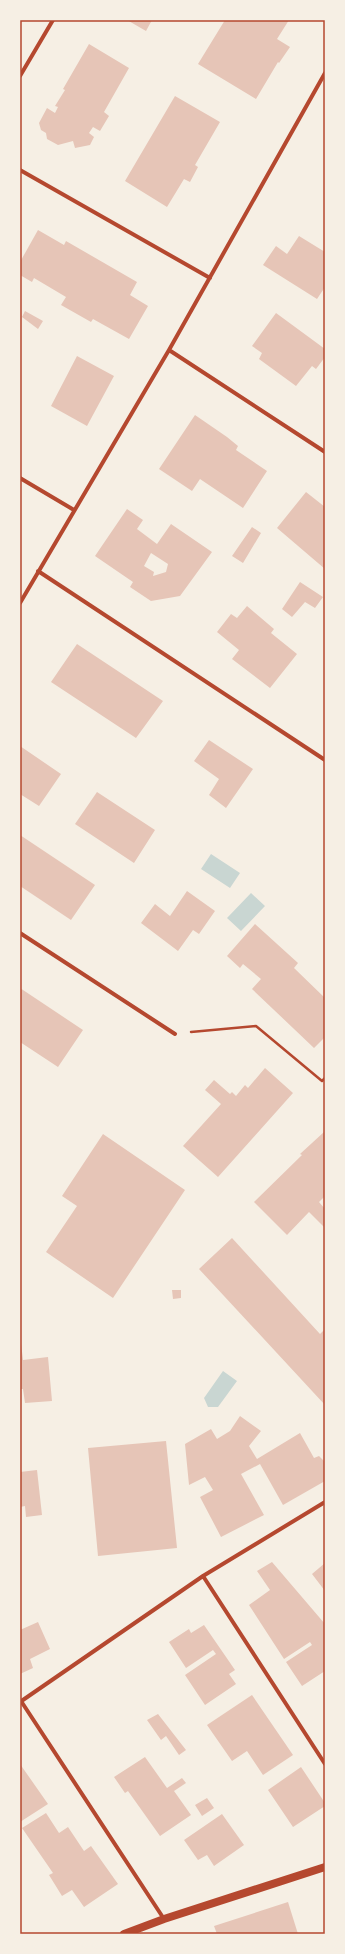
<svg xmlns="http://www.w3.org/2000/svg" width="345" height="1954" font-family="Arial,sans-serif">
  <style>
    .water { fill: #c9d6d2 }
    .building { fill: #e6c5b7; fill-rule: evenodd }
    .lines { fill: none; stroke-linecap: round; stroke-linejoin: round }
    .path { stroke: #b5482f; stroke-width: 2.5 }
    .minor { stroke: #b5482f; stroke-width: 4 }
    .secondary { stroke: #b5482f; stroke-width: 8 }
    .neatline { fill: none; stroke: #b5482f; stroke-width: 1.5 }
  </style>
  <rect width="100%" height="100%" fill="#f6efe4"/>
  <path class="water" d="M211 854 240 873 230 888 201 869Z
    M251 893 265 906 241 931 227 918Z
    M223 1371 237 1381 218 1407H208L204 1398Z"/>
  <path class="building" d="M127 20H152L146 31Z
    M225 20H289L277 39 290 47 279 63 278 62 256 99 198 64Z
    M89 44 129 68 104 112 109 116 100 131 93 127 89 133 94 137 90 145 75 148 73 141 58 145 47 139 46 133 41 130 39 123 47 108 55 113 58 107 55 106 65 90 63 89Z
    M175 96 220 122 195 165 198 167 190 182 184 179 167 207 125 181Z
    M38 230 64 245 66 241 137 282 130 295 148 306 129 339 93 319 91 322 61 305 66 297 34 278 32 282 20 275V262Z
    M299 236 325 252V287L317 299 263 265 276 246 287 254Z
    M25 311 43 321 38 329 22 317Z
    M276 313 325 349V357L316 369 312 366 296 386 259 359 262 353 252 346Z
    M77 356 114 376 87 426 51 406Z
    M195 415 227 437 238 446 236 450 267 471 243 508 200 479 192 491 159 469Z
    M306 492 325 507V569L277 528Z
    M127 509 143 520 137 529 157 544 171 524 212 552 180 596 151 601 130 587 133 582 95 556ZM151 553 168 564 166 572 153 576 154 572 144 566Z
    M252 527 261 533 243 563 232 556Z
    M300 582 323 597 315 608 305 602 292 617 282 609Z
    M247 606 274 629 271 633 297 654 270 688 232 659 239 650 217 632 231 614 237 618Z
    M77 644 163 701 136 738 51 682Z
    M209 740 253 769 226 808 209 795 219 779 194 761Z
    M20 746 61 774 39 806 20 794Z
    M97 792 155 830 134 863 75 824Z
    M20 835 95 885 71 920 20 886Z
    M187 891 215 911 199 934 193 930 178 951 141 923 155 904 170 916Z
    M255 924 298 963 294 968 325 998V1037L314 1048 252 989 261 979 243 964 240 968 227 956Z
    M20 988 83 1030 58 1067 20 1042Z
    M265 1068 293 1093 218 1177 183 1146 221 1104 205 1090 214 1080 230 1094 232 1092 236 1096 245 1085 248 1088Z
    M324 1132 325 1133V1196L319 1202 325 1209V1228L309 1212 287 1235 254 1202 302 1155 300 1154Z
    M103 1134 185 1190 113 1298 46 1252 77 1206 62 1196Z
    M232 1238 320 1334 325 1329V1405L199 1269Z
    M172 1290H181V1298L173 1299Z
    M20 1335 23 1360 48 1357 52 1401 25 1403 23 1389H20Z
    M240 1416 261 1431 249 1446 257 1459 300 1433 314 1458 319 1456 325 1462V1481L283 1505 260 1464 241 1474 264 1515 221 1537 200 1497 213 1490 205 1477 189 1485 185 1444 211 1429 217 1439 230 1431Z
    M166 1441 177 1548 98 1556 88 1448Z
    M37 1470 42 1515 26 1517 25 1506 20 1507V1472Z
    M272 1562 325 1624V1671L302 1686 286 1662 312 1645 310 1642 284 1659 249 1605 270 1590 257 1571Z
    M325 1563V1591L312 1574Z
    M38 1622 50 1649 30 1659 33 1668 20 1674V1630Z
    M204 1625 235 1670 229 1674 236 1684 205 1705 185 1675 216 1654 213 1650 186 1668 169 1642 189 1629 191 1633Z
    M252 1695 293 1755 263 1775 247 1751 232 1761 207 1725Z
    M158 1714 186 1750 179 1755 166 1736 161 1740 147 1720Z
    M145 1757 167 1788 182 1778 186 1783 174 1791 191 1815 160 1836 128 1791 125 1793 114 1777Z
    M20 1764 48 1804 20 1822Z
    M301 1767 325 1803V1806L293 1827 268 1790Z
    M207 1798 214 1808 202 1816 195 1805Z
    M46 1813 59 1833 68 1827 84 1851 91 1846 118 1884 84 1907 72 1890 62 1896 49 1875 53 1873 22 1828Z
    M222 1814 244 1845 214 1866 207 1855 198 1860 184 1840Z
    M288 1902 298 1934H217L214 1926Z"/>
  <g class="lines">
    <path class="path" d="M191 1032 256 1026 322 1081 325 1078"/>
    <path class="minor" d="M20 76 53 20
      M20 170 210 278
      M169 350 325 452
      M20 478 74 510
      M38 571 325 760
      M20 603 169 350 325 73
      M20 933 175 1034
      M203 1576 325 1764
      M21 1701 164 1919
      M20 1702 203 1576 325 1502"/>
    <path class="secondary" d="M124 1934 164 1919 325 1867"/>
  </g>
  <rect width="345" height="1954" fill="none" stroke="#f6efe4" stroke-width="42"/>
  <rect x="21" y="21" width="303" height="1912" class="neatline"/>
</svg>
